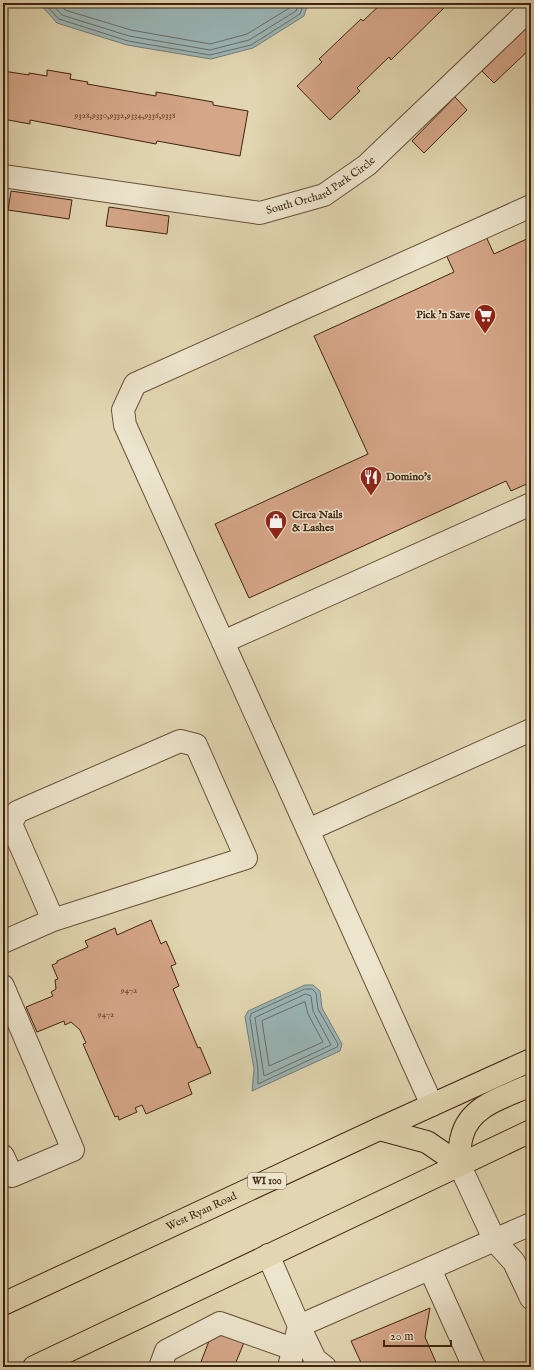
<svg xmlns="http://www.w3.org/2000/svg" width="534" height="1370" font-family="'IM FELL English',serif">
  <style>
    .water { fill: #9ab6b8; stroke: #767b75 }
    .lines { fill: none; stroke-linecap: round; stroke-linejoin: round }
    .shore { stroke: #6d6c64; stroke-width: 1 }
    .building { fill: #d5a688; stroke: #402311 }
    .minor-casing { stroke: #685039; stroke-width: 24 }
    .major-casing { stroke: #402311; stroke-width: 24 }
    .minor { stroke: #ece4cc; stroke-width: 22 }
    .major { stroke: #e1d6b1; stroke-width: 22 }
    .labels { text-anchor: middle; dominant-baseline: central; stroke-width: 3; stroke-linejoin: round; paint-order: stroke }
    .number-label { font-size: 9px; fill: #65442f }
    .shield { fill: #ece4cc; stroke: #745d49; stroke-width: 1 }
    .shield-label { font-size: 10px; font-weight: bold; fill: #402311 }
    .street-label { font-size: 11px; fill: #402311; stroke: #ece4cc }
    .poi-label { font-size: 11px; font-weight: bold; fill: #402311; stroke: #ece4cc; text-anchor: start }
  </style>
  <rect width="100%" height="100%" fill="#e1d6b1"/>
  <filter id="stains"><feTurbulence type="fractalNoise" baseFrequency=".005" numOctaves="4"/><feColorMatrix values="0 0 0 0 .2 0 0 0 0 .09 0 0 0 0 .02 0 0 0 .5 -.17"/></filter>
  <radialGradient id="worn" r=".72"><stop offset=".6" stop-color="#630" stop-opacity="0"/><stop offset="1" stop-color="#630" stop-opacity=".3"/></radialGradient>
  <path class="water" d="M39 3H308L304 16 253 48 211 59 127 45 57 23Z
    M305 985H313L320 991 322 1008 342 1044 340 1051 252 1091 254 1069 245 1017 248 1011Z"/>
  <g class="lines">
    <path class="shore" d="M44 3 59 19 128 41 210 55 251 45 300 14 304 3
      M51 3 62 15 129 36 210 50 249 40 296 11 299 3
      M59 3 65 10 131 30 210 44 247 34 291 7 292 3
      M305 989H312L316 993 318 1009 338 1044 337 1047 258 1084V1069L250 1018 251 1014Z
      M306 994 311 996 313 1011 331 1045 264 1076 255 1018Z
      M305 1002 308 1014 323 1042 269 1066 262 1021Z"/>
  </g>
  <path class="building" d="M382 3H449L391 60 389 57 357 88 360 91 330 120 297 86 322 62 319 59 361 19 363 21Z
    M527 27 531 31V48L494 83 482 71Z
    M47 70 71 74 70 79 88 82 87 84 156 96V92L213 102V105L248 111 240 156 157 141 156 144 30 120V124L3 119V71L29 75V73L47 76Z
    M455 97 467 110 424 153 412 141Z
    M11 191 72 200 69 219 8 210Z
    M109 207 169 216 167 234 106 226Z
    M483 230 494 254 531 237V482L511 491 506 481 249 598 215 524 368 454 314 336 454 272 443 248Z
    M151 920 161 944 166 941 176 964 171 966 179 986 173 989 198 1048 200 1047 211 1073 188 1083 192 1094 146 1114 142 1105 135 1108 137 1112 119 1120 118 1116 115 1117 83 1044 86 1043 80 1030 71 1022 65 1025 64 1021 37 1032 26 1007 53 996 51 992 56 989 55 980 58 979 52 965 57 963V961L88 947 85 941 115 928 117 935Z
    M430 1308 425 1337 438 1367H363L351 1341Z
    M214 1328 245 1340 234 1367H199Z"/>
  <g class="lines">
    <g class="minor-casing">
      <g id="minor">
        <path id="s1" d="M3 176 260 213 324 195 367 165 531 8"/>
        <path d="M223 642 531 504"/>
        <path d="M308 830 531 730"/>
        <path d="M3 942 53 920 246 858 196 745 180 741 17 812 11 824 53 920"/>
        <path d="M3 986 73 1150 12 1176 3 1156"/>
        <path d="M432 1105 125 425 123 410 135 384 531 206"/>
        <path d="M459 1164 495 1241 514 1262 531 1298"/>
        <path d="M268 1255 299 1326 289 1367"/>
        <path d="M430 1269 474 1367"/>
        <path d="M160 1367 166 1351 220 1323 293 1349"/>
        <path d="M325 1367 315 1359 299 1326 531 1224"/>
      </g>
    </g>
    <g class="major-casing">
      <g id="major">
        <path d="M379 1129 427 1142 459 1164"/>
        <path d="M459 1164C460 1155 459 1145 462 1136 470 1105 505 1097 531 1085"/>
        <path id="s2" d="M3 1304 379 1129 531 1060"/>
        <path d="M34 1367 531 1131"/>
      </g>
    </g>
    <use href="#minor" class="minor"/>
    <use href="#major" class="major"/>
  </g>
  <defs>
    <g id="supermarket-pin" transform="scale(1.15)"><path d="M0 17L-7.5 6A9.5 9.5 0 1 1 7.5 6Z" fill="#8f2418" stroke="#ece4cc"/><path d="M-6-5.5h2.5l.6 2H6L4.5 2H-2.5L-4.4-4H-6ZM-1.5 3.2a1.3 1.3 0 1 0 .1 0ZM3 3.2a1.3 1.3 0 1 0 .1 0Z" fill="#fff"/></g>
    <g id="restaurant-pin" transform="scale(1.15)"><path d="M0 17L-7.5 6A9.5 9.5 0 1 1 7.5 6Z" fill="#8f2418" stroke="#ece4cc"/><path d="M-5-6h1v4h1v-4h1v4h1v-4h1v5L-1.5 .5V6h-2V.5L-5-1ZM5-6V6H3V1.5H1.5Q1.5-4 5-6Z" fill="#fff"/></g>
    <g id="shop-pin" transform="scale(1.15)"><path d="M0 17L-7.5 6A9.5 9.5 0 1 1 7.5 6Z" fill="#8f2418" stroke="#ece4cc"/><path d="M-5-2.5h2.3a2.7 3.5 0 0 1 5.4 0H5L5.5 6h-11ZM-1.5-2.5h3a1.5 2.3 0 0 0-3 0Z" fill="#fff"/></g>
  </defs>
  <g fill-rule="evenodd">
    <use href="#supermarket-pin" x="485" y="315"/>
    <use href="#restaurant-pin" x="371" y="477"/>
    <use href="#shop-pin" x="276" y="521"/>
  </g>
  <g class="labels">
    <g class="number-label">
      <text x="125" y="115">9328,9330,9332,9334,9336,9338</text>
      <text x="129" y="990">9472</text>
      <text x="106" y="1014">9472</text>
    </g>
    <rect class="shield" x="248" y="1173" width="38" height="16" rx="3"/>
    <g class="shield-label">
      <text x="267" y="1181">WI 100</text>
    </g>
    <g class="street-label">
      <text stroke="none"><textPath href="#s1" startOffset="327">South Orchard Park Circle</textPath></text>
      <text stroke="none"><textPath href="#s2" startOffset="219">West Ryan Road</textPath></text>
    </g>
    <g class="poi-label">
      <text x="470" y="315" text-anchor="end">Pick 'n Save</text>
      <text x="386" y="477">Domino's</text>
      <text x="292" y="515">Circa Nails<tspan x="292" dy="13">&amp; Lashes</tspan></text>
    </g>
  </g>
  <rect width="534" height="1370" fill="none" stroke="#e1d6b1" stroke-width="16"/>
  <rect x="4" y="4" width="526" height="1362" fill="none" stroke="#402311" stroke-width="2"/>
  <rect x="8" y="8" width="518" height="1354" fill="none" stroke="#402311"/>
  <path d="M384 1340v6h67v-6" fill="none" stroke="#402311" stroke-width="2"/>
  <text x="390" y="1340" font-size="12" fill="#402311" stroke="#ece4cc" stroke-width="3" paint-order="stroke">20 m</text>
  <rect width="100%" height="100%" filter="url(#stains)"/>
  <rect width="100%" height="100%" fill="url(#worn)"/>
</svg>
